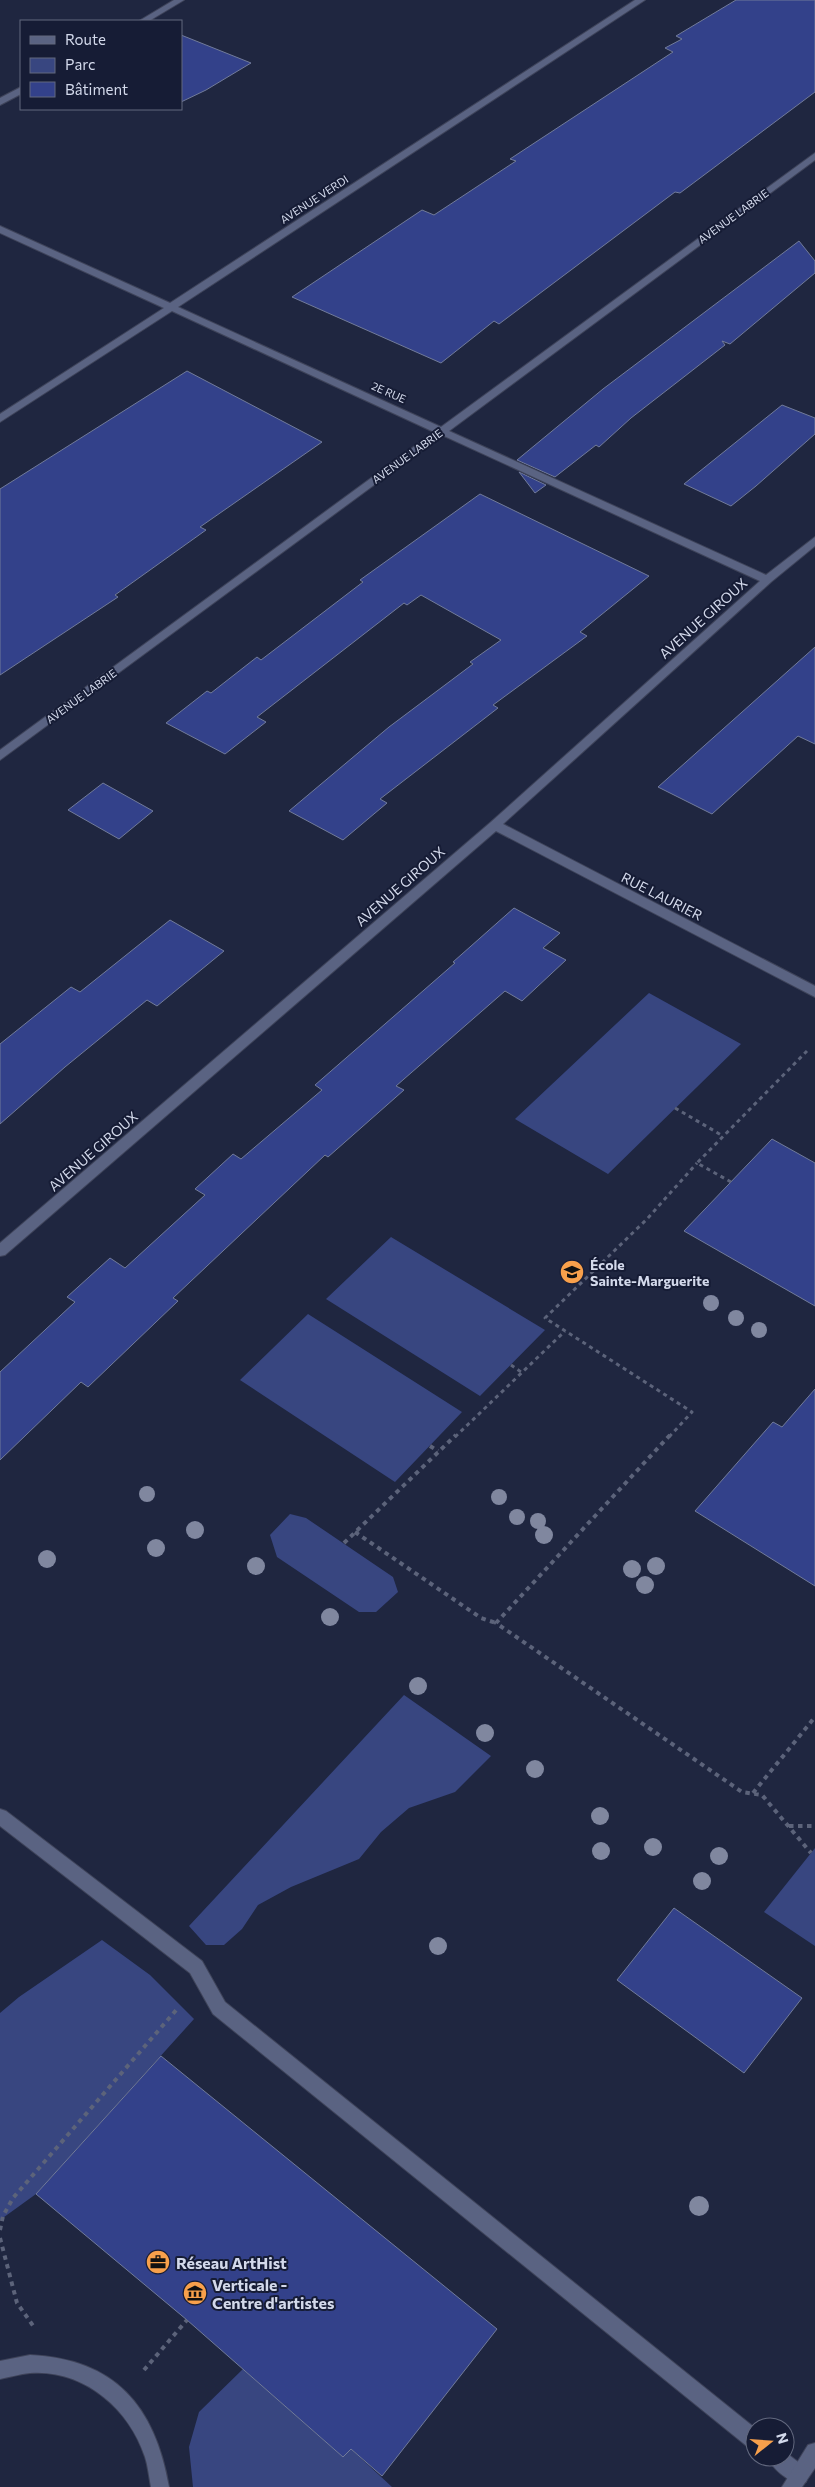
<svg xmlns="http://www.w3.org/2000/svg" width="815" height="2487" font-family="Commissioner,sans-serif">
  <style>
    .green { fill: #384680 }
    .building { fill: #33418a; stroke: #717b9a }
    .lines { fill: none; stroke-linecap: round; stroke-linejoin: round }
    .service-casing { stroke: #3e4359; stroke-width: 2 }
    .minor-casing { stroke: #3e4359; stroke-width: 2 }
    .path-far1 { stroke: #5c637a; stroke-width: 3; stroke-dasharray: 4 4; stroke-linecap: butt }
    .path { stroke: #5c637a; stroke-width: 4; stroke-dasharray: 4.5 4.5; stroke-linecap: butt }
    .service { fill: #5a6382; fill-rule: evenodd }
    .minor { fill: #5a6382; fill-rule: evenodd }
    .tree { fill: #80879f }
    .labels { text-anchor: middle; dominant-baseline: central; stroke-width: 4; stroke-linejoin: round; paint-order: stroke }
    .far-street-label { font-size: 11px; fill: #d3d9eb; stroke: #161c35 }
    .street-label { font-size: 14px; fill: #d3d9eb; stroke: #161c35 }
    .poi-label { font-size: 14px; font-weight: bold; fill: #d3d9eb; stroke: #161c35; text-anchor: start }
    .near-poi-label { font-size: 16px; font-weight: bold; fill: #d3d9eb; stroke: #161c35; text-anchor: start }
  </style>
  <rect width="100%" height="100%" fill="#1f2640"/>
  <path class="green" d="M649 993 741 1044 608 1174 515 1119Z
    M391 1237 545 1330 480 1396 326 1299Z
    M308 1314 462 1412 395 1482 240 1380Z
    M290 1514 306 1518 393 1577 398 1592 376 1612H359L277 1557 270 1535Z
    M404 1695 491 1756 455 1792 409 1808 381 1832 359 1859 291 1887 258 1905 242 1929 224 1945H206L189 1926Z
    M815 1848V1946L764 1912Z
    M102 1940 150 1975 194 2019 36 2194 0 2220V2013L19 1997Z
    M243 2369 343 2457 351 2449 392 2487H193L189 2447 199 2412Z"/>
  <path class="building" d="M736 0H815V92L680 193 675 192 499 324 494 321 441 363 292 297 422 210 434 215 516 161 510 159 673 52 665 48 682 39 676 36Z
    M181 35 251 63 206 90 181 102Z
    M799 241 815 261V273L730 344 722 341 725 345 631 418 599 447 596 445 555 477 517 460 603 389Z
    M187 371 322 442 200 527 206 530 115 595 118 597 0 675V489Z
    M782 405 815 418V434L756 486 731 506 684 484Z
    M519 472 546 485 535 493Z
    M480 494 649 576 580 632 587 636 493 705 498 708 380 799 387 803 343 840 289 811 389 727 473 664 470 662 501 640 421 595 407 605 404 603 257 717 266 722 225 754 166 723 207 691 211 693 257 657 261 660 363 582 360 580Z
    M815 647V744L798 736 712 814 658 787Z
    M103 783 153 811 119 839 68 810Z
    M514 908 560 933 543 948 566 960 522 1001 505 991 396 1086 404 1090 328 1157 325 1155 173 1298 178 1301 88 1387 81 1382 0 1460V1372L75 1302 67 1297 110 1258 125 1268 205 1195 195 1189 233 1154 241 1159 322 1090 315 1085 455 963 453 962Z
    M170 920 224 951 157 1006 147 1000 65 1067 0 1124V1044L71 987 80 992Z
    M772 1139 815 1163V1306L684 1231Z
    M815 1389V1586L695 1511 773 1422 782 1427Z
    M674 1908 802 1998 744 2073 617 1980Z
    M161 2056 497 2329 382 2476 351 2449 343 2457 187 2320 36 2194Z"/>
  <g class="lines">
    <g class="service-casing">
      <path id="service" d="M0 1809 6 1811 202 1961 225 2002 755 2428V2449L748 2447 213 2014 190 1973 0 1826Z
        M30 2355C115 2359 155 2406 169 2487H151C149 2477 148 2466 145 2457 129 2408 83 2369 30 2373 20 2374 10 2377 0 2379V2361Z
        M785 2452 806 2468 808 2475 806 2482 799 2484C787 2480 772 2469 768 2457H785Z"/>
    </g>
    <g class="minor-casing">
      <path id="minor" d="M174 0H184L149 21H139Z
        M635 0H645L178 307 441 427 815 153V160L449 431 766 575 815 537V546L771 582 503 824 815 986V997L496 831 5 1255 0 1256V1243L491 822 760 581 442 435 0 760V750L434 432 172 311 0 422V414L164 308 0 233V226L170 303Z
        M21 87V94L0 105V98Z
        M815 2443V2468L802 2487H782L808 2445Z"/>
    </g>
    <path class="path-far1" d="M675 1108 723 1136
      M731 1182 697 1163 807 1051
      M511 1365 521 1372
      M455 1437 565 1331
      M669 1437 692 1412 545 1318 647 1219 697 1163"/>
    <path class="path" d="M670 1435 496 1623 742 1792 762 1795 811 1853
      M430 1446 438 1451
      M355 1532 481 1618 496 1623
      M344 1543 456 1435
      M753 1793 815 1717
      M789 1826H815
      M0 2230 3 2216 13 2198 178 2008
      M0 2238 17 2303 34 2327
      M144 2370 187 2320"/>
    <use href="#service" class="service"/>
    <use href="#minor" class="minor"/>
  </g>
  <g class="tree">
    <circle cx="711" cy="1303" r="8"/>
    <circle cx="736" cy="1318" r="8"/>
    <circle cx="759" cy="1330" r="8"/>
    <circle cx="147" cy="1494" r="8"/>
    <circle cx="499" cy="1497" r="8"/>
    <circle cx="517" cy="1517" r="8"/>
    <circle cx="538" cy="1521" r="8"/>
    <circle cx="195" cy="1530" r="9"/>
    <circle cx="544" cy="1535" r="9"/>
    <circle cx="156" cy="1548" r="9"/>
    <circle cx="47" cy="1559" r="9"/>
    <circle cx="256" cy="1566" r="9"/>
    <circle cx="656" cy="1566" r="9"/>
    <circle cx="632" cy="1569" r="9"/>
    <circle cx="645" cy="1585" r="9"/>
    <circle cx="330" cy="1617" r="9"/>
    <circle cx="418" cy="1686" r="9"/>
    <circle cx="485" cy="1733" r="9"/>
    <circle cx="535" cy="1769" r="9"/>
    <circle cx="600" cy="1816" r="9"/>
    <circle cx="653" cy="1847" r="9"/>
    <circle cx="601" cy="1851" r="9"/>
    <circle cx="719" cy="1856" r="9"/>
    <circle cx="702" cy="1881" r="9"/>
    <circle cx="438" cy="1946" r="9"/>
    <circle cx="699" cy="2206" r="10"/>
  </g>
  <defs>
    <g id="school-disc" transform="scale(1.25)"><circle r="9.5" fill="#f8a04b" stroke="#161c35"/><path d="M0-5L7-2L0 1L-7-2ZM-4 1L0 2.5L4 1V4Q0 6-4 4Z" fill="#111"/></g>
    <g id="office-disc" transform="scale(1.25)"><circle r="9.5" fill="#f8a04b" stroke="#161c35"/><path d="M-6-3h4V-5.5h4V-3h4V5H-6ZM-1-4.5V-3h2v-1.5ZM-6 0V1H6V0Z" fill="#111"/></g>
    <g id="museum-disc" transform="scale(1.25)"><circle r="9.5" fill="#f8a04b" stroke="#161c35"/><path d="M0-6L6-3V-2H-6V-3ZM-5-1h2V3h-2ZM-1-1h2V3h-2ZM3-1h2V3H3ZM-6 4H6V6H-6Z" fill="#111"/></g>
  </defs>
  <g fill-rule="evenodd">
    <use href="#school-disc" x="572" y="1272"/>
    <use href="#office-disc" x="158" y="2262"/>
    <use href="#museum-disc" x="195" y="2293"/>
  </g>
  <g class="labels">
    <g class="far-street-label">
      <text transform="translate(314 199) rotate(-33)">AVENUE VERDI</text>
      <text transform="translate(733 216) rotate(-36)">AVENUE LABRIE</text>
      <text transform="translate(389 392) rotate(24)">2E RUE</text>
      <text transform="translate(407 456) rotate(-36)">AVENUE LABRIE</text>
      <text transform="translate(81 696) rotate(-36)">AVENUE LABRIE</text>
    </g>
    <g class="street-label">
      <text transform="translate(703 618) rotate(-42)">AVENUE GIROUX</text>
      <text transform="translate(400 886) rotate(-41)">AVENUE GIROUX</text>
      <text transform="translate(662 896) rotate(27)">RUE LAURIER</text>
      <text transform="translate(93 1151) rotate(-41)">AVENUE GIROUX</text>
    </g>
    <g class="poi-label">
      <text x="590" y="1264">École<tspan x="590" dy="16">Sainte-Marguerite</tspan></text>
    </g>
    <g class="near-poi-label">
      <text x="176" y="2262">Réseau ArtHist</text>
      <text x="212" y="2284">Verticale -<tspan x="212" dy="18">Centre d'artistes</tspan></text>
    </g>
  </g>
  <rect x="20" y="20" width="162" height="90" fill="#161c35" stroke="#62687e"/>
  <rect x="30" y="36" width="25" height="8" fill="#5a6382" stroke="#62687e"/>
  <text x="65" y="45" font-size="15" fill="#d3d9eb">Route</text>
  <rect x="30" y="58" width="25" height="15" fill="#384680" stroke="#62687e"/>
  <text x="65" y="70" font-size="15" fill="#d3d9eb">Parc</text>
  <rect x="30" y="82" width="25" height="15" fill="#33418a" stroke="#62687e"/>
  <text x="65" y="95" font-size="15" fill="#d3d9eb">Bâtiment</text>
  <g transform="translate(770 2442) rotate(73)"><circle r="24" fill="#161c35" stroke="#62687e"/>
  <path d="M0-4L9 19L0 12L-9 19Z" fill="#f8a04b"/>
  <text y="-8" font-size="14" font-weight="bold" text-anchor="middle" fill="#d3d9eb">N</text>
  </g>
</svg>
